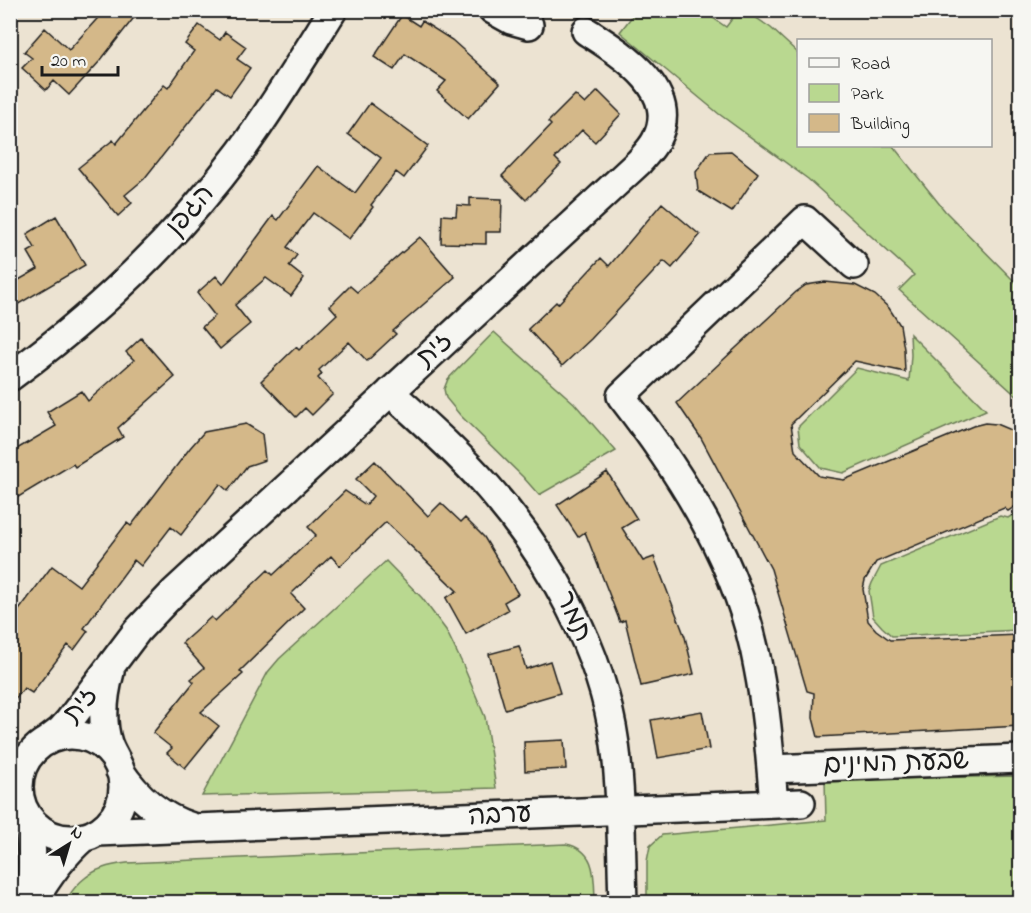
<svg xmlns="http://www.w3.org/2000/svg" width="1031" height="913" font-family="'Indie Flower','Playpen Sans Hebrew',sans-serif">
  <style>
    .green { fill: #b9d890; stroke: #6a7a56; stroke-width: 1.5 }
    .building { fill: #d4b889; stroke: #1c1c1c; stroke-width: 1.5 }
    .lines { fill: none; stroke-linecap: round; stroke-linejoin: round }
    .minor-casing { stroke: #1c1c1c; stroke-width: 32 }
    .minor { stroke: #f6f6f2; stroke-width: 27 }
    .labels { text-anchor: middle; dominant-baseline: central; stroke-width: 4.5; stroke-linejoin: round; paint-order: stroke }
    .street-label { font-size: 27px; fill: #1c1c1c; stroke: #f6f6f2 }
  </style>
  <rect width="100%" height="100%" fill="#ece3d2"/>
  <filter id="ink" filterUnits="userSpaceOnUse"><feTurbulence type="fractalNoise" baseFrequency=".0167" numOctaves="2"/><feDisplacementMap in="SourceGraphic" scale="12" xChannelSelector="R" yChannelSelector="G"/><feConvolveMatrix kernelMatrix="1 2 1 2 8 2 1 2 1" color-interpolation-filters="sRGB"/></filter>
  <g filter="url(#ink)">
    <path class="green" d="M636 11H703L726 27 738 11H746L771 28 798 53V146H893L945 211 1020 287V399L899 290 914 275 808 179 719 114 620 32Z
      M494 332 574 403 616 451 539 495 523 477 460 415 446 398 444 389 448 379Z
      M910 334 986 410 843 473 821 468 800 444 798 427 857 368 909 381 911 355Z
      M1019 511 1020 512V630L892 636 882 627 873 617 869 591 872 583 881 566 1000 516 1008 518Z
      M386 561 422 598 446 630 463 665 485 717 496 788 202 796 268 672 279 659Z
      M1020 776V902H647V861L650 846 662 835 826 820 825 780Z
      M566 844C597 850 594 877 595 902H66C72 887 88 873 103 868 111 865 119 864 127 863Z"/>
    <path class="building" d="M105 10H140L100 61 69 95 54 81 46 90 22 68 32 58 24 52 45 28 69 50Z
      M402 15 419 26 422 21 452 40 500 83 468 119 437 91 446 81 405 54 394 70 374 57Z
      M199 25 220 40 225 32 246 47 237 59 250 68 230 96 217 87 144 179 125 195 132 203 118 216 78 168 113 140 116 144 164 85 168 88 194 51 185 44Z
      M598 91 621 114 595 142 582 130 555 158 561 164 526 200 502 176 551 125 548 122 575 95 585 104Z
      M370 103 428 146 404 178 396 172 371 205 373 207 349 239 313 213 287 247 297 255 289 266 304 278 291 296 266 278 235 305 250 324 220 349 202 327 215 316 197 293 216 276 223 284 273 216 278 220 318 166 355 193 381 158 348 134Z
      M731 151 758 173 732 212 698 191 696 172 710 152Z
      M470 198 502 199 501 232H486V244L441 243 442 215 456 216 457 205 470 206Z
      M662 203 700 235 672 268 664 261 591 339 562 366 528 329 556 302 558 304 601 258 609 266Z
      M56 216 85 265 10 309V285L38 269 28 252 35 248 27 234Z
      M420 237 455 277 393 331 396 334 367 361 349 342 319 370 322 374 318 378 333 394 312 415 305 408 296 417 261 381 296 347 299 350 337 314 330 306 350 286 357 292Z
      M825 282 855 285 875 295 889 308 900 325 904 349 905 372 855 361 791 424 795 451 819 476 844 480 973 426 985 423 996 424 1020 434V503L1008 511 1004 508 876 562 865 580 863 589 868 621 876 630 890 640 1020 635V726L818 737 813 718 814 693 807 691 771 569 701 438 677 403 796 292 806 285Z
      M141 338 175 377 118 428 123 437 75 467 73 464 10 502V453L56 426 47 412 81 391 88 401 134 360 126 352Z
      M246 424 262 434 265 460 247 466 228 491 220 484 181 535 171 527 141 566 134 560 84 628 88 631 74 650 68 645 32 693 24 688 10 706V622L52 566 79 586 127 523 131 526 190 448 204 432Z
      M375 461 428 516 441 503 461 522 465 518 484 537 518 594 504 602 508 610 466 634 446 598 457 591 386 522 340 566 331 556 291 594 304 608 240 671 243 674 201 712 219 726 185 768 167 753 172 748 153 733 194 682 191 679 204 668 182 643 211 617 215 621 268 570 273 575 316 535 308 527 345 491 366 505 373 496 356 479Z
      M607 472 637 519 622 528 643 561 654 557 685 637 694 674 641 686 625 620 620 622 585 532 578 537 557 505Z
      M519 646 526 669 550 661 560 693 505 709 489 654Z
      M702 711 709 749 658 758 651 720Z
      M564 740 566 769 525 771 524 742Z"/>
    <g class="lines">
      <g class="minor-casing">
        <path id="minor" d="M493 10 511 20 529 25
          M10 377C98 313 176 238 241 151 274 106 303 58 333 10
          M390 392C423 422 458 453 488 487 549 557 602 650 615 744 622 796 621 850 623 902
          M110 672C104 694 101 721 108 743 110 749 113 754 116 760
          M19 787a52 52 0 1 1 104 0a52 52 0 1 1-104 0Z
          M45 742 61 730 69 721 137 631 174 592 639 162C645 155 652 148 656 140 682 90 620 53 586 31
          M771 769 1020 759
          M120 771C137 797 162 818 192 827
          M774 804C770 758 767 712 758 667 740 566 683 476 621 396L805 220 854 265
          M26 813C33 843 34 873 28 902
          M97 832 801 803
          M33 902C47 878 62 856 84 837"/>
      </g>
      <use href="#minor" class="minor"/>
    </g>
  </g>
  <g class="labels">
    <g class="street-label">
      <text transform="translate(191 211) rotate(-49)">הגפן</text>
      <text transform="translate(435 350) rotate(-43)">זית</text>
      <text transform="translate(573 617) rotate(65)">תמר</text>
      <text transform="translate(81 705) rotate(-51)">זית</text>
      <text transform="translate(896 764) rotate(-2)">שבעת המינים</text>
      <text transform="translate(500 816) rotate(-3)">ערבה</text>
    </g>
  </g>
  <rect width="1031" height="913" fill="none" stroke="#f6f6f2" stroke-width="36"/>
  <rect x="18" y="18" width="995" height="877" fill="none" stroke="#1c1c1c" stroke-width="2" filter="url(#ink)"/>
  <rect x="797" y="39" width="195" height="108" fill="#f6f6f2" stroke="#9f9f9c" stroke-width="1.5"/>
  <rect x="809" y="58" width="30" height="9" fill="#f6f6f2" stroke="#9f9f9c" stroke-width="1.5"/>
  <text x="851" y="69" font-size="18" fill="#1c1c1c">Road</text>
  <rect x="809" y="84" width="30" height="18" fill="#b9d890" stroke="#9f9f9c" stroke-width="1.5"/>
  <text x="851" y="99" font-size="18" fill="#1c1c1c">Park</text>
  <rect x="809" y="114" width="30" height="18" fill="#d4b889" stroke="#9f9f9c" stroke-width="1.5"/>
  <text x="851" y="129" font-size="18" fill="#1c1c1c">Building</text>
  <g transform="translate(69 844) rotate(37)" stroke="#f6f6f2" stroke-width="4.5" paint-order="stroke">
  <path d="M0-4.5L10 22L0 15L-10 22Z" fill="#1c1c1c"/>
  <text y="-9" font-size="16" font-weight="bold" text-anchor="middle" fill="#1c1c1c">N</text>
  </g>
  <path d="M42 66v9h76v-9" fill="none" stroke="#1c1c1c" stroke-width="3"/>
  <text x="51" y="66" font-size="18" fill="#1c1c1c" stroke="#f6f6f2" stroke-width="4.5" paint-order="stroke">20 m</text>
</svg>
